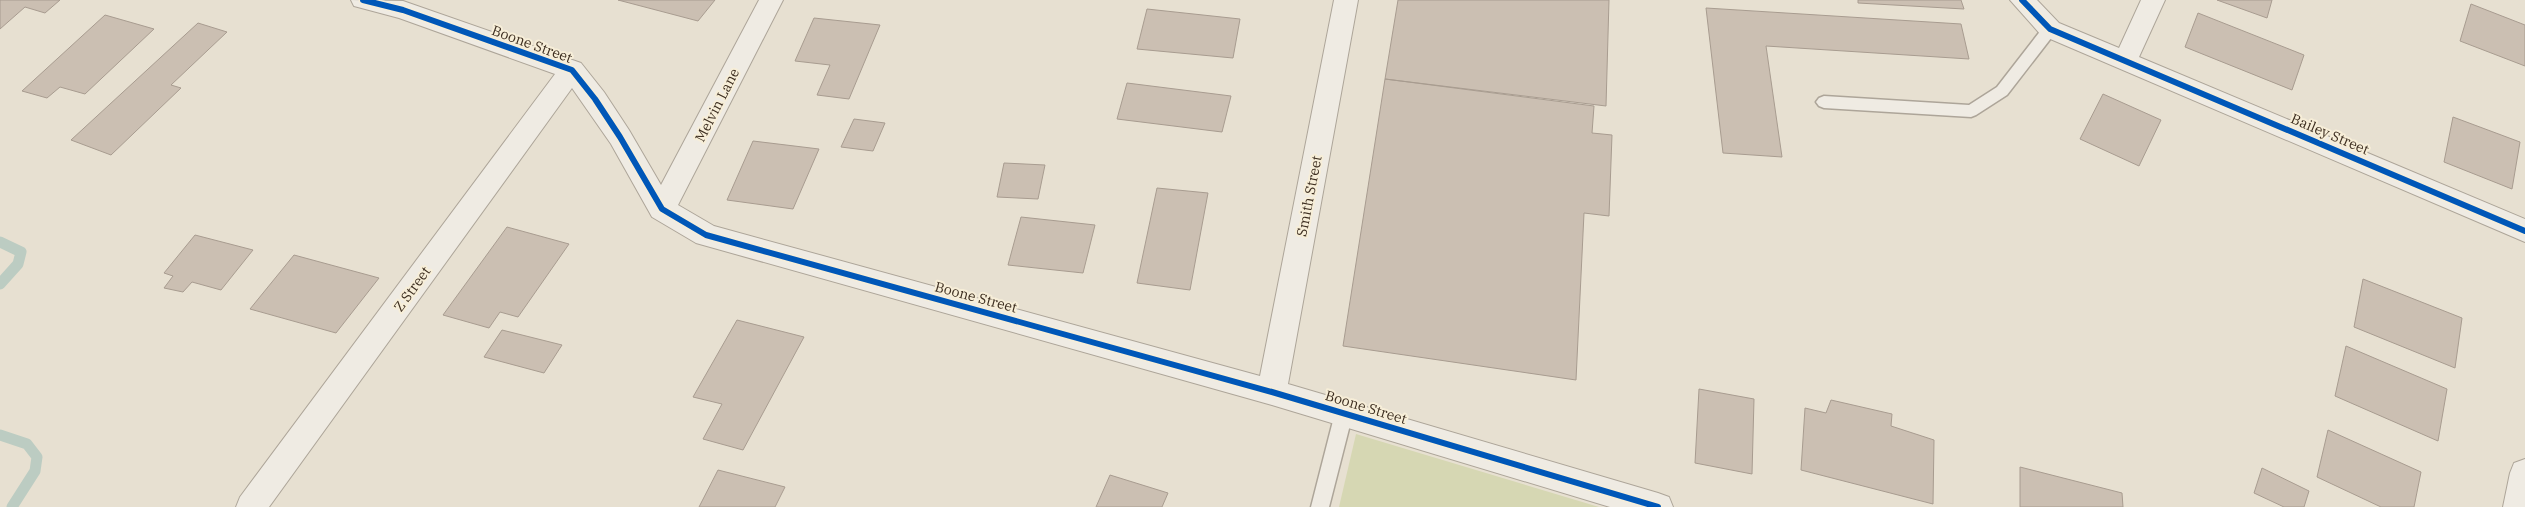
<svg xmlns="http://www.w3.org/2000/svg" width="2525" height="507" font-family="'IBM Plex Serif',serif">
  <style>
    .green { fill: #d6d7b3 }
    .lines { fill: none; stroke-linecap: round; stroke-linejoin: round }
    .stream { stroke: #bcccc2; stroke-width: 11 }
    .building { fill: #cbbfb2; stroke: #a89c90 }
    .service-casing { stroke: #ada599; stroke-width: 3 }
    .minor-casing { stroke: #ada599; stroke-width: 2 }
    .service { fill: #efebe3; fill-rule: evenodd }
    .minor { fill: #efebe3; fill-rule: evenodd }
    .cycleway-casing { stroke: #f7eed8; stroke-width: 9 }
    .cycleway { stroke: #0057b8; stroke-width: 6 }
    .labels { text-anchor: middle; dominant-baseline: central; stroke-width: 4; stroke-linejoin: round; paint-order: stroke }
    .street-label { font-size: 14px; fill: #3d2e20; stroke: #f7eed8 }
  </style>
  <rect width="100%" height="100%" fill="#e7e0d1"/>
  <path class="green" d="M1356 434 1599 507H1339Z"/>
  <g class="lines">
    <path class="stream" d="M0 242 21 252 18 264 0 284
      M0 435 27 444 37 457 35 471 12 507"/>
  </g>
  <path class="building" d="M0 0H60L45 13 25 7 0 29Z
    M618 0H715L698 21Z
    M1398 0H1609L1606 106 1385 79Z
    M1858 0H1961L1964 9 1858 3Z
    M2217 0H2272L2267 18Z
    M2471 4 2525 25V66L2460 41Z
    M1706 8 1961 24 1969 59 1766 46 1782 157 1723 153Z
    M1147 9 1240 19 1233 58 1137 49Z
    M2198 13 2304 55 2292 90 2185 47Z
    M105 15 154 29 85 94 60 87 47 98 22 91Z
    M814 18 880 25 849 99 817 95 830 65 795 61Z
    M198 23 227 32 171 85 181 88 111 155 71 140Z
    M1385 79 1594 106 1592 133 1612 135 1609 216 1584 213 1576 380 1343 346Z
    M1127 83 1231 96 1222 132 1117 119Z
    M2103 94 2161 120 2139 166 2080 139Z
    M2453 117 2520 142 2512 189 2444 162Z
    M854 119 885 123 873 151 841 147Z
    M753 141 819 149 793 209 727 200Z
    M1004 163 1045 165 1038 199 997 197Z
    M1157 188 1208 193 1190 290 1137 283Z
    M1021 217 1095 225 1083 273 1008 265Z
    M507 227 569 244 518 317 500 312 489 328 443 315Z
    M195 235 253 250 221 290 192 282 183 292 164 288 173 276 164 273Z
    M294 255 379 278 336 333 250 309Z
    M2363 279 2462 318 2455 368 2354 327Z
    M737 320 804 337 743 450 703 439 722 404 693 397Z
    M502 330 562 345 544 373 484 357Z
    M2346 346 2447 389 2438 441 2335 396Z
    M1699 389 1754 399 1752 474 1695 463Z
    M1831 400 1892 414 1891 426 1934 440 1933 504 1801 470 1805 408 1826 413Z
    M2328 430 2421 472 2414 507H2381L2317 477Z
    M2020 467 2122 493 2123 507H2020Z
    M2262 468 2309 491 2304 507H2284L2254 493Z
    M718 470 785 487 775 507H699Z
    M1110 475 1168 493 1162 507H1096Z"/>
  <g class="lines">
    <g class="service-casing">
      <path id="service" d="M2050 24 2055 25 2057 29 2055 33 2007 95 1976 115 1971 117 1824 108 1819 106 1816 102 1819 98 1824 96 1969 105 1997 87 2045 25Z
        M1344 405 1350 407 1353 413 1329 507H1311L1335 413 1338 407Z"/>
    </g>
    <g class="minor-casing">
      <path id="minor" d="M351 0 403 1 581 63 604 92 629 130 661 185 759 0H783L678 205 714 226 1260 376 1334 0H1358L1288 384 1658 493 1669 497 1673 507H1610L1272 405 696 243 652 217 611 144 572 88 269 507H236L240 497 555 74 399 18 354 6Z
        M2010 0H2037L2059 23 2119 48 2141 0H2165L2139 57 2525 219V242L2041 35Z
        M2525 459V507H2503L2510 473 2514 463Z"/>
    </g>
    <use href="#service" class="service"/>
    <use href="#minor" class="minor"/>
    <g class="cycleway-casing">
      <path id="cycleway" d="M363 0 403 10 572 70 595 99 620 137 662 209 706 235 1272 392 1658 507
        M2022 0 2050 29 2525 231"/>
    </g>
    <use href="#cycleway" class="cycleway"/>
  </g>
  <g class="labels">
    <g class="street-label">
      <text transform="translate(532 44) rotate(20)">Boone Street</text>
      <text transform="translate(717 105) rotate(-63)">Melvin Lane</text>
      <text transform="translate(2330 134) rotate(23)">Bailey Street</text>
      <text transform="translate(1309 196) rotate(-79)">Smith Street</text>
      <text transform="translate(412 289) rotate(-54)">Z Street</text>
      <text transform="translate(976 297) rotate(15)">Boone Street</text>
      <text transform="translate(1366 407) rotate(17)">Boone Street</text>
    </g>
  </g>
</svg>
